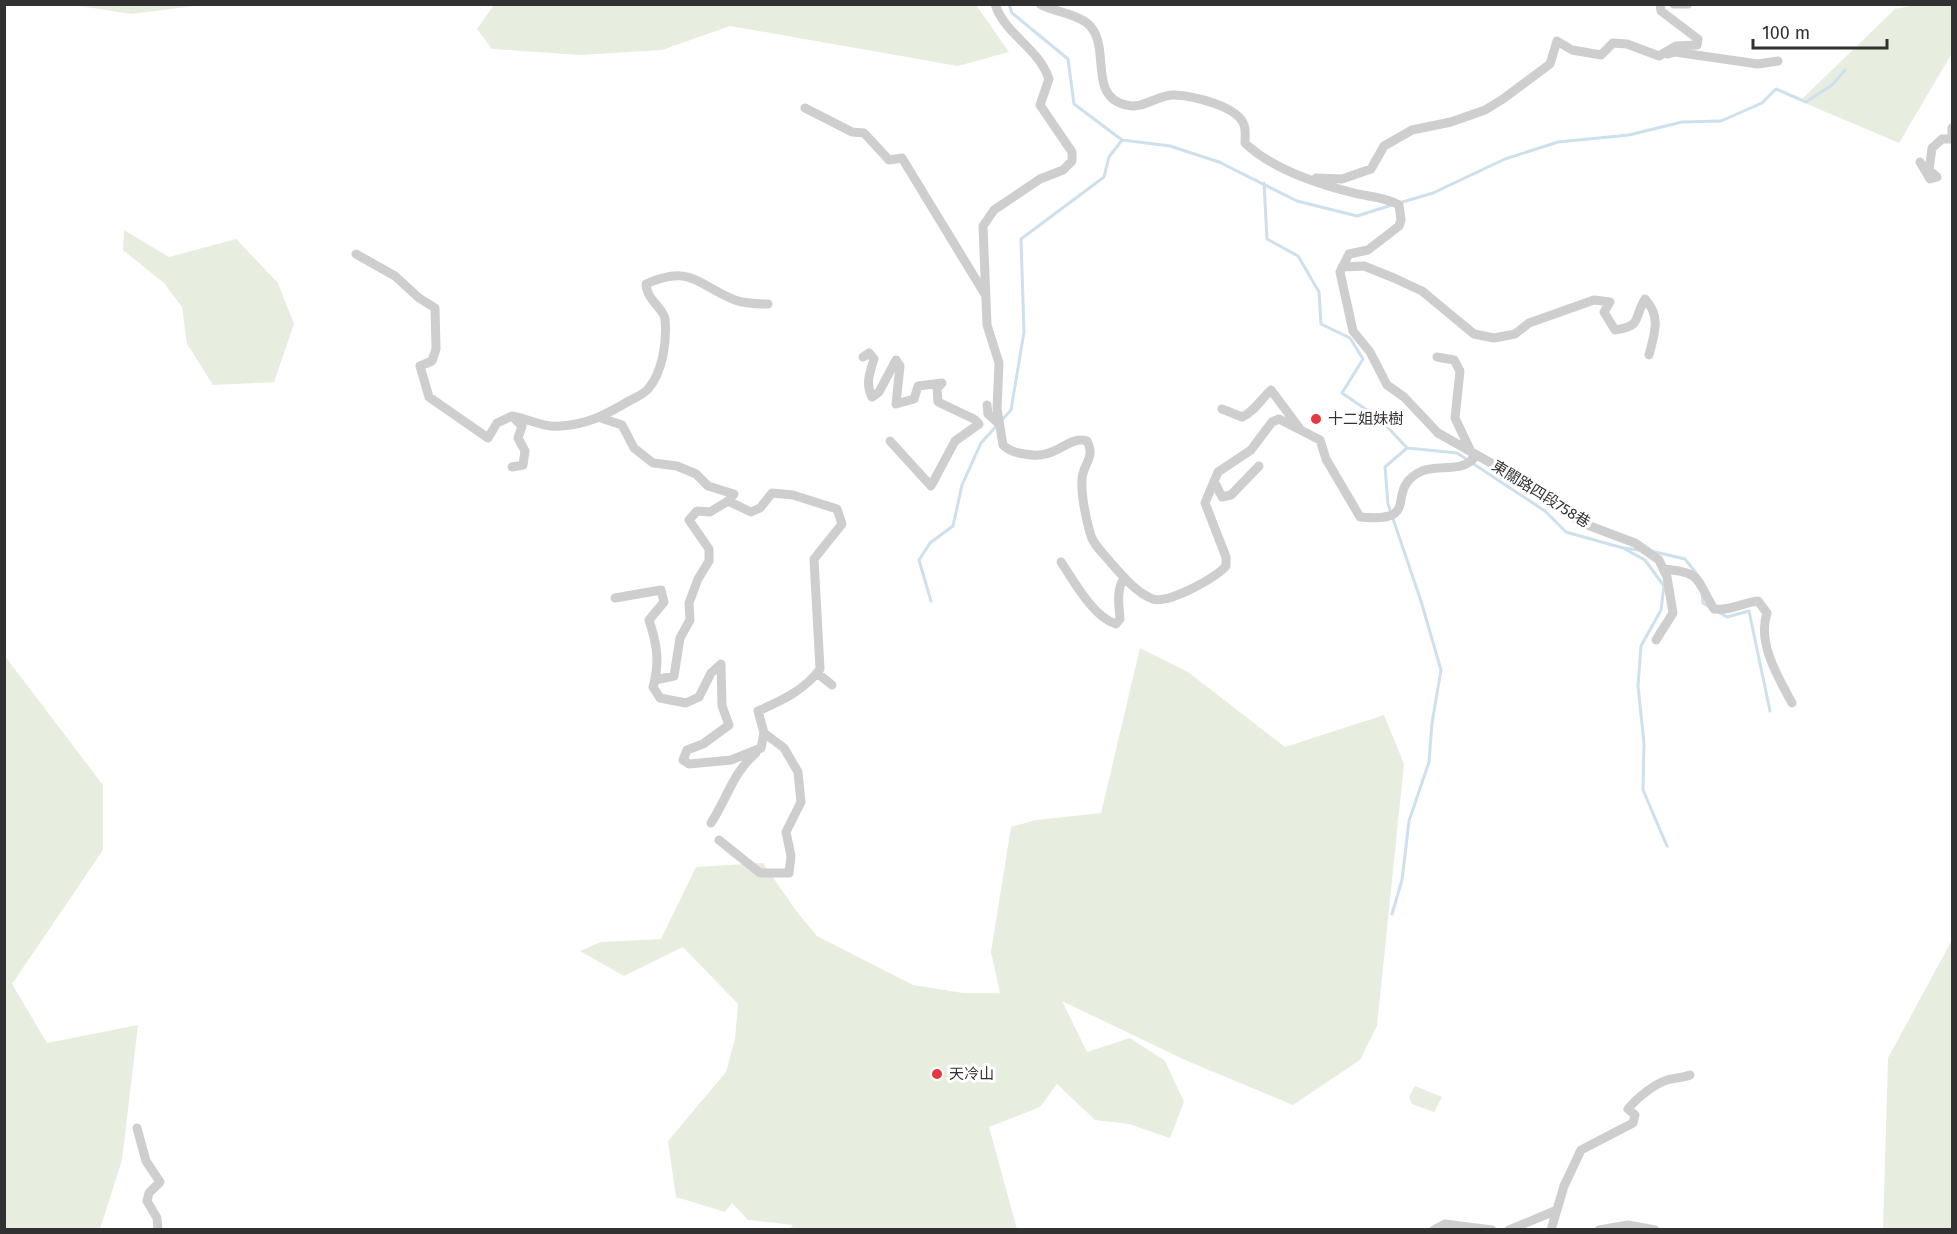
<svg xmlns="http://www.w3.org/2000/svg" width="1957" height="1234" font-family="'Fira Sans','Noto Sans TC',sans-serif">
  <style>
    .green { fill: #e7eee0 }
    .lines { fill: none; stroke-linecap: round; stroke-linejoin: round }
    .stream { stroke: #cde0ed; stroke-width: 3 }
    .minor { stroke: #cecece; stroke-width: 9 }
    .poi-dot { fill: #e43841; stroke: #fff; stroke-width: 2 }
    .labels { text-anchor: middle; dominant-baseline: central; stroke-width: 6; stroke-linejoin: round; paint-order: stroke }
    .poi-label { font-size: 15px; fill: #313131; stroke: #fff; text-anchor: start }
    .street-label { font-size: 15px; fill: #313131; stroke: #fff }
  </style>
  <rect width="100%" height="100%" fill="#fff"/>
  <path class="green" d="M73 5V4L202 5 131 14Z
    M976 5 1009 52 958 66 730 26 662 50 580 55 492 49 477 29 494 5Z
    M1915 5H1952V53L1899 143 1800 101 1895 9Z
    M124 230 169 257 236 239 278 283 294 324 274 382 213 385 187 344 182 307 164 283 123 250Z
    M1140 648 1188 672 1285 747 1384 715 1404 764 1377 1026 1360 1060 1293 1105 1185 1060 1062 1001 1087 1052 1130 1038 1165 1061 1184 1102 1170 1138 1129 1124 1095 1120 1057 1084 1040 1107 989 1127 1017 1229H790L793 1225 748 1220 732 1203 725 1212 676 1197 668 1141 726 1072 735 1039 738 1004 683 947 624 976 580 951 601 942 661 939 696 867 763 863 797 912 817 936 913 985 963 993H1000L991 952 1011 827 1036 820 1101 813Z
    M4 655 103 785V850L12 984 47 1043 138 1025 122 1160 100 1229H5Z
    M1952 940V1229H1883L1888 1058Z
    M1415 1086 1442 1097 1434 1112 1412 1104 1409 1097Z"/>
  <g class="lines">
    <path class="stream" d="M1009 4 1012 13 1068 59 1074 104 1122 140 1170 146 1219 162 1297 201 1357 216 1392 205
      M1264 183 1267 239 1298 256 1319 292 1321 324 1350 338 1363 359 1342 393 1380 419 1407 448 1385 467 1388 504 1421 601 1441 670 1432 723 1429 762 1409 821 1402 880 1392 914
      M1399 203 1433 193 1505 159 1558 142 1629 135 1682 122 1721 121 1762 103 1776 89 1806 102 1832 85 1845 70
      M1407 448 1457 453 1545 511 1566 532 1623 548 1645 560 1664 586 1661 610 1641 646 1638 686 1644 743 1643 790 1667 846
      M1624 548 1638 550
      M1651 551 1685 559 1700 578
      M1702 593 1703 603 1710 607
      M931 601 919 560 930 543 953 526 962 485 981 443 1011 410 1024 332 1021 239 1104 177 1109 157 1122 140
      M1718 612 1727 617 1749 611 1770 711"/>
    <path class="minor" d="M995 4C1005 35 1038 47 1049 79L1040 105 1072 152V161L1063 170 1040 179 994 210 983 226 987 325 999 363 997 409 1003 445C1009 451 1016 453 1025 454 1057 461 1067 435 1087 441 1096 458 1083 463 1082 479 1081 495 1086 518 1090 533 1093 545 1104 554 1111 563 1122 575 1136 593 1153 599 1169 604 1215 578 1226 566V557L1205 503 1218 472 1251 450 1272 422 1279 419 1320 440 1326 459 1360 517C1426 523 1381 490 1422 471 1439 464 1461 473 1474 458L1455 418 1460 371 1454 360 1437 357
      M1040 4C1054 12 1075 13 1087 23 1113 44 1086 96 1126 105 1143 110 1158 94 1175 95 1193 96 1238 106 1244 125 1246 130 1245 138 1245 143 1272 169 1318 184 1354 193 1370 197 1385 197 1399 205L1401 220 1399 226 1368 250 1349 254 1340 272 1353 331 1370 352 1387 385 1404 397 1438 433 1498 467 1582 523 1635 543 1659 560 1667 577 1673 613 1656 640
      M1674 4H1688
      M1668 54 1675 52 1758 64 1778 61
      M805 108 852 132 864 133 889 160 902 158 986 296
      M1920 162 1930 179 1937 177 1929 170 1932 148 1942 139H1952V128
      M1316 178 1342 179 1371 169 1384 146 1412 130 1451 122 1485 110 1503 99 1550 64 1557 41 1572 50 1601 55 1613 43 1627 44 1659 56 1676 46 1697 45 1698 39 1661 11 1660 4
      M356 254 395 276 419 298 435 308 436 349 432 361 420 366 429 397 488 438 497 423 512 416C529 419 544 428 561 426 589 424 605 415 629 401 635 398 644 394 648 389 663 372 667 341 665 319 663 307 647 301 646 284 691 264 697 285 735 300 745 304 757 304 768 304
      M1342 267 1364 266 1394 278 1422 291 1474 334 1494 338 1515 334 1529 323 1594 300 1610 302 1604 312 1615 330C1643 326 1633 318 1645 299 1662 317 1654 335 1649 355
      M863 357 869 353 874 359C870 372 865 384 872 397L879 392 896 360 900 366 896 404 914 399 918 386 942 383 937 388 938 402 974 419 979 424 955 441 931 486 890 441
      M987 405 988 414 999 424
      M1222 409 1242 417C1254 412 1261 399 1271 390L1300 429
      M601 418 622 425 634 448 653 463 677 466 696 474 708 486 734 494 728 501
      M512 467 523 465 525 451 518 438 522 426 512 416
      M1214 481 1222 497 1231 495 1259 466
      M1061 562C1074 581 1093 617 1116 624L1120 619C1119 606 1116 590 1124 578
      M1663 569C1702 572 1696 579 1714 609 1730 611 1742 603 1758 601L1767 613C1757 643 1778 677 1792 703
      M615 598 661 590 664 602 649 620C657 644 660 662 653 687L660 698 686 703 699 697 711 673 721 664 722 706 729 725 703 744 687 750 683 760 689 764 731 760 761 748 764 733 758 711C781 701 805 690 820 669L814 559 842 524 837 509 793 495 772 493 760 508 751 512 728 501 710 512 697 511 689 520 709 549V561L698 579 689 603 690 620 680 638 674 676 655 680
      M817 673 832 685
      M711 823C727 799 733 772 756 753
      M719 840 760 873H789L791 856 786 832 801 802 798 772 784 748 764 733
      M137 1128 146 1161 160 1182 149 1193 147 1201 157 1218 158 1230
      M1434 1230 1445 1224 1492 1230
      M1509 1230 1557 1210
      M1551 1230 1564 1186 1581 1150 1633 1123 1635 1115 1628 1109C1636 1099 1654 1084 1667 1080 1674 1078 1682 1078 1690 1075
      M1599 1230 1628 1225 1655 1230"/>
  </g>
  <g class="poi-dot">
    <circle cx="1316" cy="419" r="6"/>
    <circle cx="937" cy="1074" r="6"/>
  </g>
  <g class="labels">
    <g class="poi-label">
      <text x="1328" y="419">十二姐妹樹</text>
      <text x="949" y="1074">天冷山</text>
    </g>
    <g class="street-label">
      <text transform="translate(1541 494) rotate(32)">東關路四段758巷</text>
    </g>
  </g>
  <rect width="1957" height="1234" fill="none" stroke="#313131" stroke-width="12"/>
  <path d="M1753 39v9h134v-9" fill="none" stroke="#313131" stroke-width="3"/>
  <text x="1762" y="39" font-size="18" fill="#313131" stroke="#ffffff" stroke-width="4.5" paint-order="stroke">100 m</text>
</svg>
